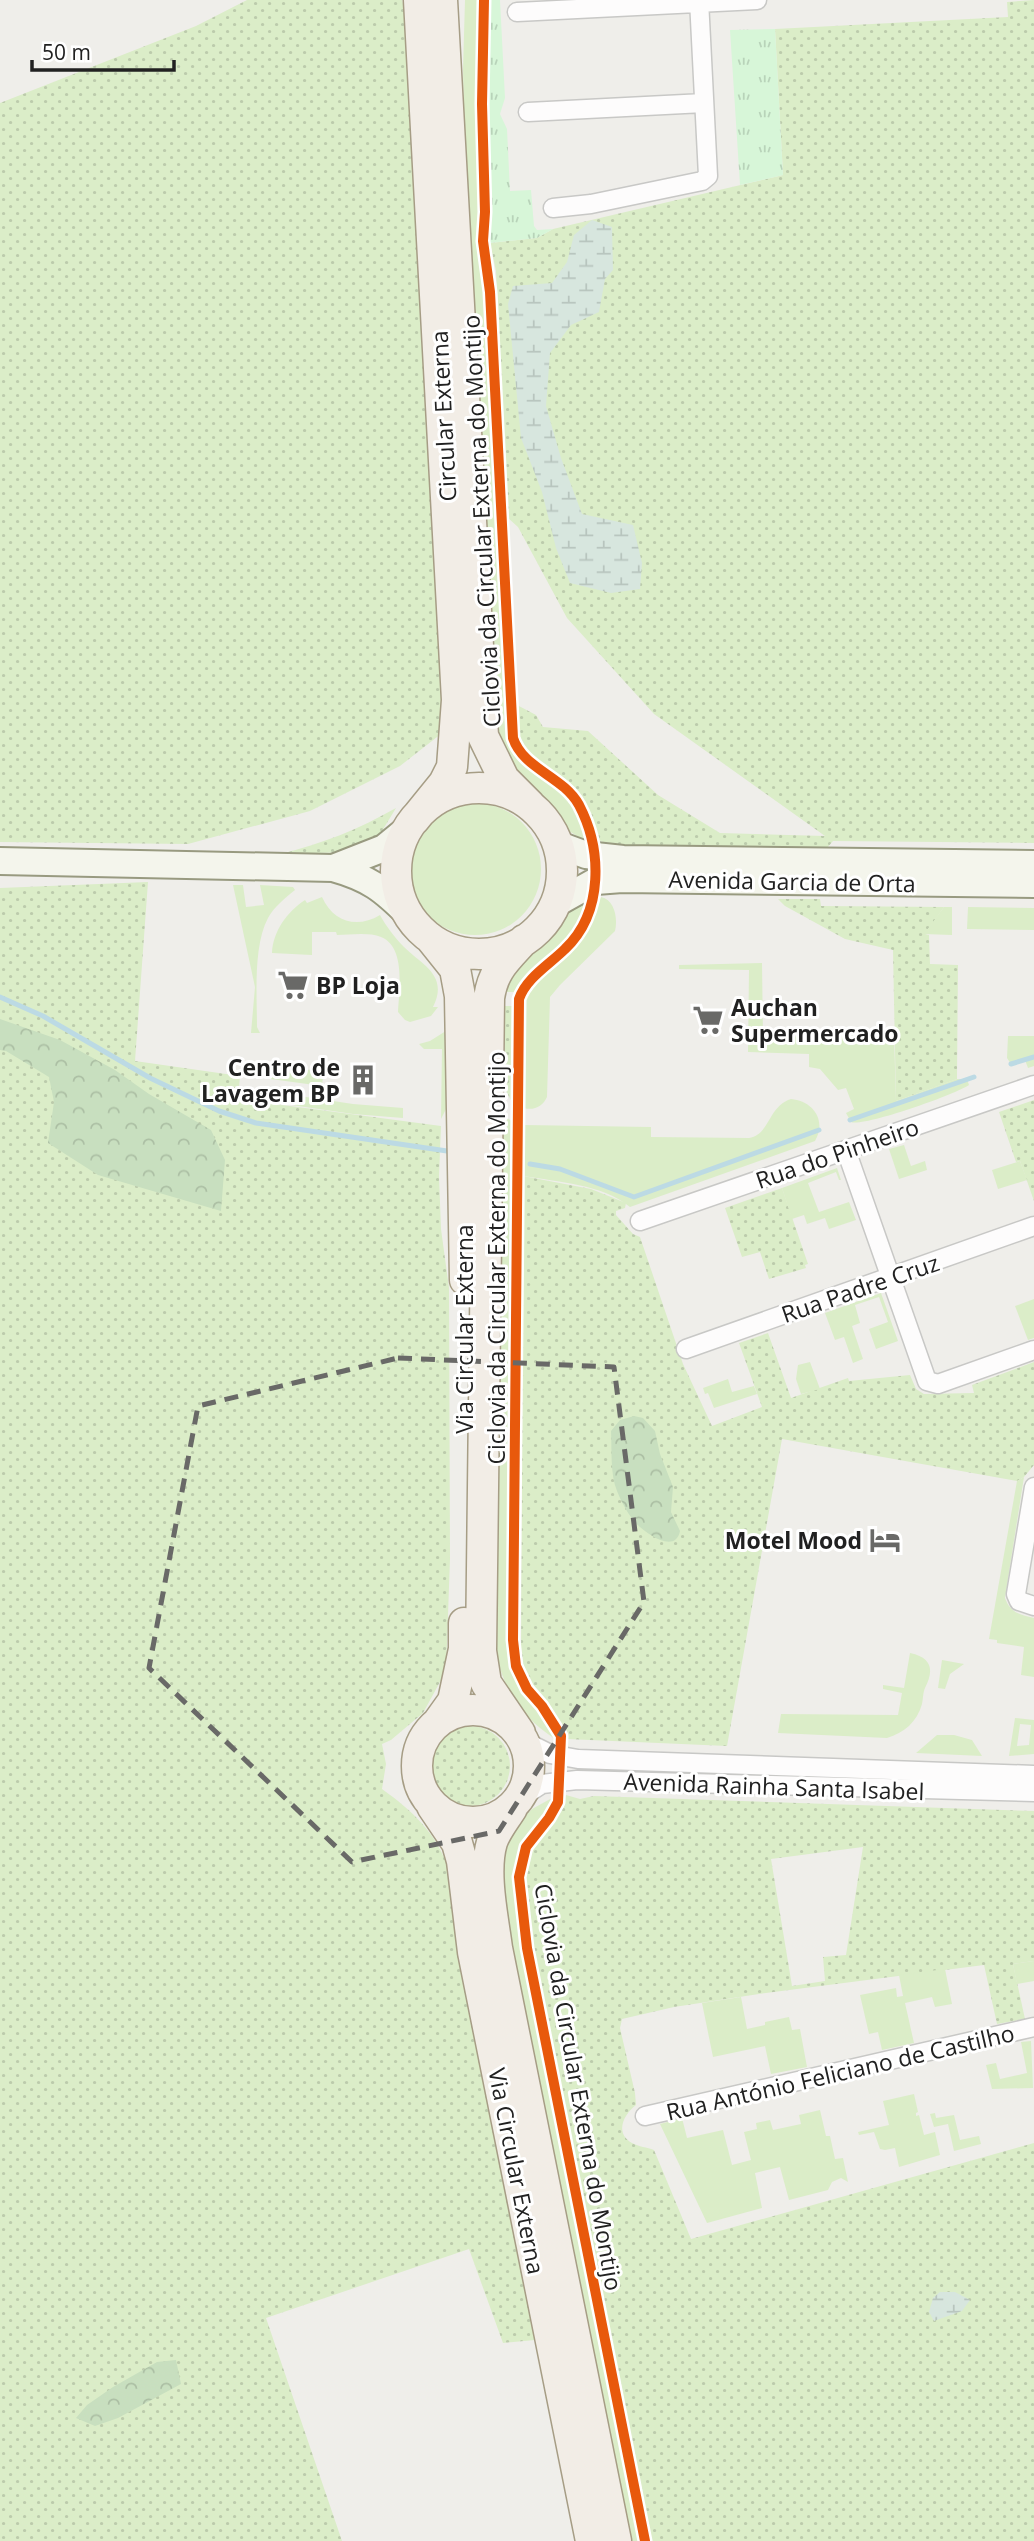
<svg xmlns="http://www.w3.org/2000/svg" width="1034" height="2541" font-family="'Open Sans',sans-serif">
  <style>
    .grass { fill: url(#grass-dots); fill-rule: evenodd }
    .forest { fill: url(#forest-crowns) }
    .wetland { fill: url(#wetland-marsh) }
    .park { fill: url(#park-tufts) }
    .garden { fill: #dbedc8; fill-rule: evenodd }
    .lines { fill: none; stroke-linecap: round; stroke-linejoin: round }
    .stream { stroke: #bcdae4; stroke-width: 5 }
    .street-casing { stroke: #c8c8c6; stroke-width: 21 }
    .secondary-casing { stroke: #989a80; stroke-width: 30 }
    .primary-casing { stroke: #a69d85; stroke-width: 33 }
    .street { stroke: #fdfcfc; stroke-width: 18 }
    .secondary { stroke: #f4f5ec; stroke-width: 26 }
    .primary { stroke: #f2ede6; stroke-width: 30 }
    .cycleway-casing { stroke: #fff; stroke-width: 15 }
    .cycleway { stroke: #e8590c; stroke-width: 10 }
    .marked { fill: none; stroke: #696967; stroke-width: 5; stroke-dasharray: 14 9; stroke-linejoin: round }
    .labels { text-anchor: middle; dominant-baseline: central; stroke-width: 6; stroke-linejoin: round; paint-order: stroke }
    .street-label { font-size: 23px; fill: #212121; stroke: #fff }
    .poi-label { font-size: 23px; font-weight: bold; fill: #212121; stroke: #fff; text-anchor: start }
  </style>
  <defs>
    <pattern id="grass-dots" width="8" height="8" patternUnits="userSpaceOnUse" patternTransform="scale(1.75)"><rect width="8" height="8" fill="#dbedc8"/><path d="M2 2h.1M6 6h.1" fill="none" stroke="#bccbac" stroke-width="1.8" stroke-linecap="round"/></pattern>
    <pattern id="forest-crowns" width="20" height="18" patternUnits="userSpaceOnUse" patternTransform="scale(1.75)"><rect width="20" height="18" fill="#c8dfbf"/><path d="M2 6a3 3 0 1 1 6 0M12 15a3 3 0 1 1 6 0" fill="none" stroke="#acbfa4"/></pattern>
    <pattern id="wetland-marsh" width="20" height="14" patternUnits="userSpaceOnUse" patternTransform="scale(1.75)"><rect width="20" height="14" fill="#d7e6de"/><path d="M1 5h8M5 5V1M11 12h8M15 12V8" fill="none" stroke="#b8c5be"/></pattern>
    <pattern id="park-tufts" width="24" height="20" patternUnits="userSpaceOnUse" patternTransform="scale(1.75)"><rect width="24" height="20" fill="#d7f6d8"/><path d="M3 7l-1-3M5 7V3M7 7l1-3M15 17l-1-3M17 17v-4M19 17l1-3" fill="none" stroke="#b8d3b9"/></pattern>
  </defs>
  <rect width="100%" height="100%" fill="#efeeea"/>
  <path class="grass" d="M247 0H402L403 4 412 87 446 730 400 766 310 811 188 844 0 842V103L196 26Z
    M1034 0V843L833 841 827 848H648L603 842 598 840C590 815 579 792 557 775 547 767 529 761 522 749 515 737 517 718 517 705L536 715 543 727 588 731 658 795 720 833 825 836 654 714 567 618 518 527 508 518 496 271 490 243 537 238 553 229 783 175 775 29 1008 17 1007 2Z
    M396 808 379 836 355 852 280 854C322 844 359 829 396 808Z
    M148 882 135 1061 240 1076 238 1099 441 1126 439 1176 441 1229 449 1288 450 1559 446 1671 423 1713 391 1740 382 1744 386 1764 382 1789C413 1811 437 1834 449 1870L535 2340 503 2343 469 2249 266 2318 342 2541H0V888Z
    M778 899H820L821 906 944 907 925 934 929 935 930 964 958 965 957 1079 896 1101 893 950 845 939 785 906Z
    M497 1006H515L513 1104 505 1089V1031Z
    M1034 1100V1201L1020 1161 1016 1162 999 1112Z
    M523 1176 591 1189 626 1203 625 1208 616 1211V1215L633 1234 640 1237 683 1364 712 1426 762 1407 739 1343 768 1333 791 1398 848 1378 849 1381 910 1375 916 1389 924 1394 974 1393 972 1385 1034 1362V1465L1024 1477 1017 1481 782 1439 727 1746 567 1739C552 1712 530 1689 521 1659Z
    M782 1188 808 1264 805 1265 806 1268 769 1279 760 1252 742 1257 725 1208Z
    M430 1766a40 40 0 1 1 80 0a40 40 0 1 1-80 0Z
    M566 1795 580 1799 594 1796 1034 1811V1961L1013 1964 1025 2019 997 2024 984 1965 759 1994 674 2007 622 2019 620 2028 635 2093 636 2105C624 2114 614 2133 632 2143 639 2147 647 2147 654 2150L691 2239 1034 2143V2541H650L539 1983 523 1886V1869L527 1858 531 1848 554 1819ZM863 1847 846 1955 823 1957 825 1981 792 1986 771 1859Z"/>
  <path class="forest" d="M0 1019 60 1040 115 1070 149 1094 211 1130 225 1160 221 1211 98 1175 48 1143 54 1102 49 1077 6 1051 0 1050Z
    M634 1416 643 1418 655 1431 660 1454 673 1487 671 1512 680 1531C675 1556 642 1531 633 1520 627 1512 621 1501 617 1491 610 1474 612 1450 611 1431L620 1420Z
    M176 2360 181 2384 118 2418 95 2426 76 2418 87 2405 113 2387 157 2362Z"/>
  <path class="wetland" d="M592 220 612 227 613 270 605 279 599 312 571 325 550 353 546 406 561 458 582 514 633 525 642 563 640 589 611 593 570 583 556 548 542 492 521 438 508 304 513 286 552 283 567 262 574 235Z
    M940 2292H955L970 2300 962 2311 934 2321 929 2312 933 2298Z"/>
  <path class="park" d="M489 0H500L505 98 500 114 507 129 510 191 531 190 534 226 537 230 553 229 537 238 490 243Z
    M775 29 783 175 740 185 730 30Z"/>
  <path class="garden" d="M465 0H478L477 112 480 200 478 245 486 280 489 320 507 735C512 763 532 765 551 782 569 798 583 819 588 843L569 831 549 801 498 759 466 203 463 70Z
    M409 869a66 66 0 1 1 132 0a66 66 0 1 1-132 0Z
    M233 885H243L246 907 264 905 260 885 293 887 295 890C285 898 274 907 268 918 253 946 257 996 257 1027L260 1033H251L255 987Z
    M322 897C333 922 357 929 380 915 386 926 395 938 404 947 422 965 449 975 433 1007H438L431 1016 410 1022 405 1020 398 1012C399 990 406 947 381 937 369 932 349 935 337 935L336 932H312V955L272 953C273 931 287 912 305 900L307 903Z
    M590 897C580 930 565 947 539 968 529 976 522 979 516 992H499L511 967 550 937 568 911Z
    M601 897C615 900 618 919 615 931L560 985 550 997 547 1097C543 1106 534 1111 524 1108V997C530 982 545 977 556 967 578 949 591 924 601 897Z
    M944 907H952V935L924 934Z
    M968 907 1034 908V930L967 929Z
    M762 963 763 1037 894 1035 896 1101 957 1079H967L969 1085C954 1095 864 1127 851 1122L846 1113 854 1109 846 1088 838 1090 820 1069 809 1067V1054L748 1052 749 970 679 969V965Z
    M449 1029V1103L441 1119 442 1049H424L419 1044 430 1041Z
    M1008 1036H1034V1066L1028 1068 1025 1060 1011 1064 1007 1058Z
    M269 1062 282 1071 290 1073 324 1067 322 1086 256 1077 259 1069Z
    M273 1092 353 1104 403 1108V1118L353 1114 271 1102Z
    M791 1099C813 1101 827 1120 815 1141L630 1207C602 1184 558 1182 523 1176L524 1125 651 1127V1137L749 1138C770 1135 768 1106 791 1099Z
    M500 1113 513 1122 511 1655C516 1687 538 1709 556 1736L555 1739C524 1719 506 1694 497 1658Z
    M904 1145 911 1166 925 1161 927 1170 899 1179 889 1149Z
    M1020 1161 1027 1180 998 1189 992 1170Z
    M837 1168 841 1180H839L836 1172 808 1183 819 1212 849 1202 856 1220 829 1229 825 1218 807 1224 804 1215 792 1219 782 1188Z
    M881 1293 898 1341 876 1349 869 1329 888 1322 879 1297 855 1305 860 1323 852 1326 863 1359 853 1363 844 1337 835 1340 825 1313Z
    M1034 1299V1338L1028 1340 1015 1306Z
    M810 1362 820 1389 801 1394 796 1379 798 1365Z
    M728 1379 732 1392 754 1386 757 1394 714 1408 708 1393 705 1394 703 1388Z
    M1024 1477 1005 1598C1010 1612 1019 1615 1034 1618V1677L1021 1675 1024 1647 997 1643V1640L989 1639 1017 1481Z
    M910 1653C934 1658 933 1672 925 1688 923 1692 923 1700 922 1704 917 1722 904 1733 887 1738L778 1733 781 1714 898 1715 902 1693 883 1689V1685L904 1688Z
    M942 1660 964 1664 950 1674 945 1689 938 1688Z
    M1015 1718 1034 1720V1754L1009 1756ZM1020 1724 1031 1725 1029 1745 1017 1746Z
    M937 1735H954L972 1740 982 1756 916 1753Z
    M552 1798 553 1802 524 1841 517 1856 514 1878 533 2002 640 2541H624L505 1932 501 1855 518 1823 532 1809Z
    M1034 1961V1981L1017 1984 1013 1964Z
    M945 1969 952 2004 935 2007 932 1997 905 2003 914 2043 882 2050 878 2032 869 2034 860 1995 896 1988 897 1997 903 1996 899 1975Z
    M741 1997 747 2029 765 2025V2022L789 2017 792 2030 800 2029 807 2067 771 2074 765 2046 713 2057 702 2003Z
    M1031 2041 1033 2088 992 2089 986 2065 996 2063 1000 2079 1027 2073 1021 2042Z
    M914 2094 918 2112 916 2113V2116L919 2115 924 2135 935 2132 940 2155 899 2167 895 2148 885 2150 880 2149 874 2132 859 2135 858 2132 889 2125 883 2101Z
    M820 2110 826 2136H830L835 2159 843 2158 848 2182 841 2178 832 2182 828 2190 789 2200 780 2167 755 2173 762 2208 707 2223 660 2124 682 2118 687 2138 723 2130 732 2165 751 2160 744 2132 757 2129 756 2123 770 2120 773 2130 801 2124 799 2115Z
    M935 2113 936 2118 954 2115 960 2140 979 2136 981 2144 954 2151 948 2124 934 2127 930 2114Z"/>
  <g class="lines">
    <path class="stream" d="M0 997 43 1016 150 1078 219 1111 256 1123 447 1151
      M1011 1064 1034 1057
      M850 1120 974 1077
      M530 1164 560 1169 634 1197 819 1130"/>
    <g class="street-casing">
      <path id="street" d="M517 12 757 0
        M528 112 704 103
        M553 208 591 204 702 181 708 176 699 0
        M846 1150 927 1381 938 1384 1034 1350
        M640 1221 1034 1085
        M686 1349 1034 1226
        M1034 1487 1016 1594 1019 1601 1034 1606
        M524 1741 550 1754 578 1759 1034 1775
        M519 1799 542 1784 577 1780 1034 1792
        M645 2116 1034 2027"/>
    </g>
    <g class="secondary-casing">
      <path id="secondary" d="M559 845 586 855 623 859 1034 864
        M0 861 333 868C369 878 383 889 409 915
        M333 868 384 848 406 830
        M555 904 596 881 622 879 1034 884"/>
    </g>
    <g class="primary-casing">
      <path id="primary" d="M442 0 483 736 504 779 530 805
        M396 871a83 83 0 1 1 166 0a83 83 0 1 1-166 0Z
        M414 820 444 783 452 767 457 700 419 0
        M431 939 455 969 460 996 465 1280
        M417 1766a56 56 0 1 1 112 0a56 56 0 1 1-112 0Z
        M438 1722 453 1701 464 1649V1623
        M520 1733 486 1683 481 1651 489 998C493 970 506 960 524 940
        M432 1806 457 1843 462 1861 473 1952 591 2541
        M512 1808C506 1818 496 1830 492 1842 483 1872 493 1917 497 1948L616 2541"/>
    </g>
    <use href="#street" class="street"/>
    <use href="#secondary" class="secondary"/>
    <use href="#primary" class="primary"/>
    <g class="cycleway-casing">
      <path id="cycleway" d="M484 0 482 104 485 212 483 241 490 292 513 738C523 769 563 776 579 805 602 849 604 912 565 949 550 964 526 978 519 999L513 1640 516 1666 527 1689 542 1706 561 1736 558 1802 549 1818 526 1847 519 1877 527 1948 645 2541"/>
    </g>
    <use href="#cycleway" class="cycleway"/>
  </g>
  <path class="marked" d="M398 1358 614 1367 644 1602 499 1831 352 1862 149 1668 198 1406Z"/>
  <defs>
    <g id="supermarket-bare" transform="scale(2.415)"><path d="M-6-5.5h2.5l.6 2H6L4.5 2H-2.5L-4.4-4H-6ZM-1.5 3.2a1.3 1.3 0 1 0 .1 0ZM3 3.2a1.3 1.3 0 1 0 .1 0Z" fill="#696967" stroke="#fff" stroke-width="2.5" paint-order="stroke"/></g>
    <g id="building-bare" transform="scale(2.415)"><path d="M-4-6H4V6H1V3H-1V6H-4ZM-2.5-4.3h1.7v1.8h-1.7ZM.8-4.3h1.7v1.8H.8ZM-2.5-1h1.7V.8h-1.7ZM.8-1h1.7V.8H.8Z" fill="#696967" stroke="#fff" stroke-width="2.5" paint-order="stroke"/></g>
    <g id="hotel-bare" transform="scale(2.415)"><path d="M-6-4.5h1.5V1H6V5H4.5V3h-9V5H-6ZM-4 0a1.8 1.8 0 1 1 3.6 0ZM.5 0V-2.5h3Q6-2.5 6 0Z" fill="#696967" stroke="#fff" stroke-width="2.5" paint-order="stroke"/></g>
  </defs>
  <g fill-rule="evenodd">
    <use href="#supermarket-bare" x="293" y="985"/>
    <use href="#supermarket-bare" x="708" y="1020"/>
    <use href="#building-bare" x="363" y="1080"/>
    <use href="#hotel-bare" x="885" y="1540"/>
  </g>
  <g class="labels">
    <g class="street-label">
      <text transform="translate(443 416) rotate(-93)">Circular Externa</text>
      <text transform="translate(481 521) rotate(-93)">Ciclovia da Circular Externa do Montijo</text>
      <text transform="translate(792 881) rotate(1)">Avenida Garcia de Orta</text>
      <text transform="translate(837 1153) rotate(-19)">Rua do Pinheiro</text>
      <text transform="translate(496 1258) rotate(-90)">Ciclovia da Circular Externa do Montijo</text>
      <text transform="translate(860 1288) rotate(-19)">Rua Padre Cruz</text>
      <text transform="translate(464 1329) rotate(-90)">Via Circular Externa</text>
      <text transform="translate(774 1786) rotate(2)">Avenida Rainha Santa Isabel</text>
      <text transform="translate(840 2072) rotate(-13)">Rua António Feliciano de Castilho</text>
      <text transform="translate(579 2087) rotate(80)">Ciclovia da Circular Externa do Montijo</text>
      <text transform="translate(517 2171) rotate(79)">Via Circular Externa</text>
    </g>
    <g class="poi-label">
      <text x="316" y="985">BP Loja</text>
      <text x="731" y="1007">Auchan<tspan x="731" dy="26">Supermercado</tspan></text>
      <text x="340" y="1067" text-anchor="end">Centro de<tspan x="340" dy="26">Lavagem BP</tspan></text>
      <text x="862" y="1540" text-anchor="end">Motel Mood</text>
    </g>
  </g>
  <path d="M32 60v10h142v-10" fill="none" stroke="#212121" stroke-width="3.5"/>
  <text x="42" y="60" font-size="21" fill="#212121" stroke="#ffffff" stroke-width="5" paint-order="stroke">50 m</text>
</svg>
